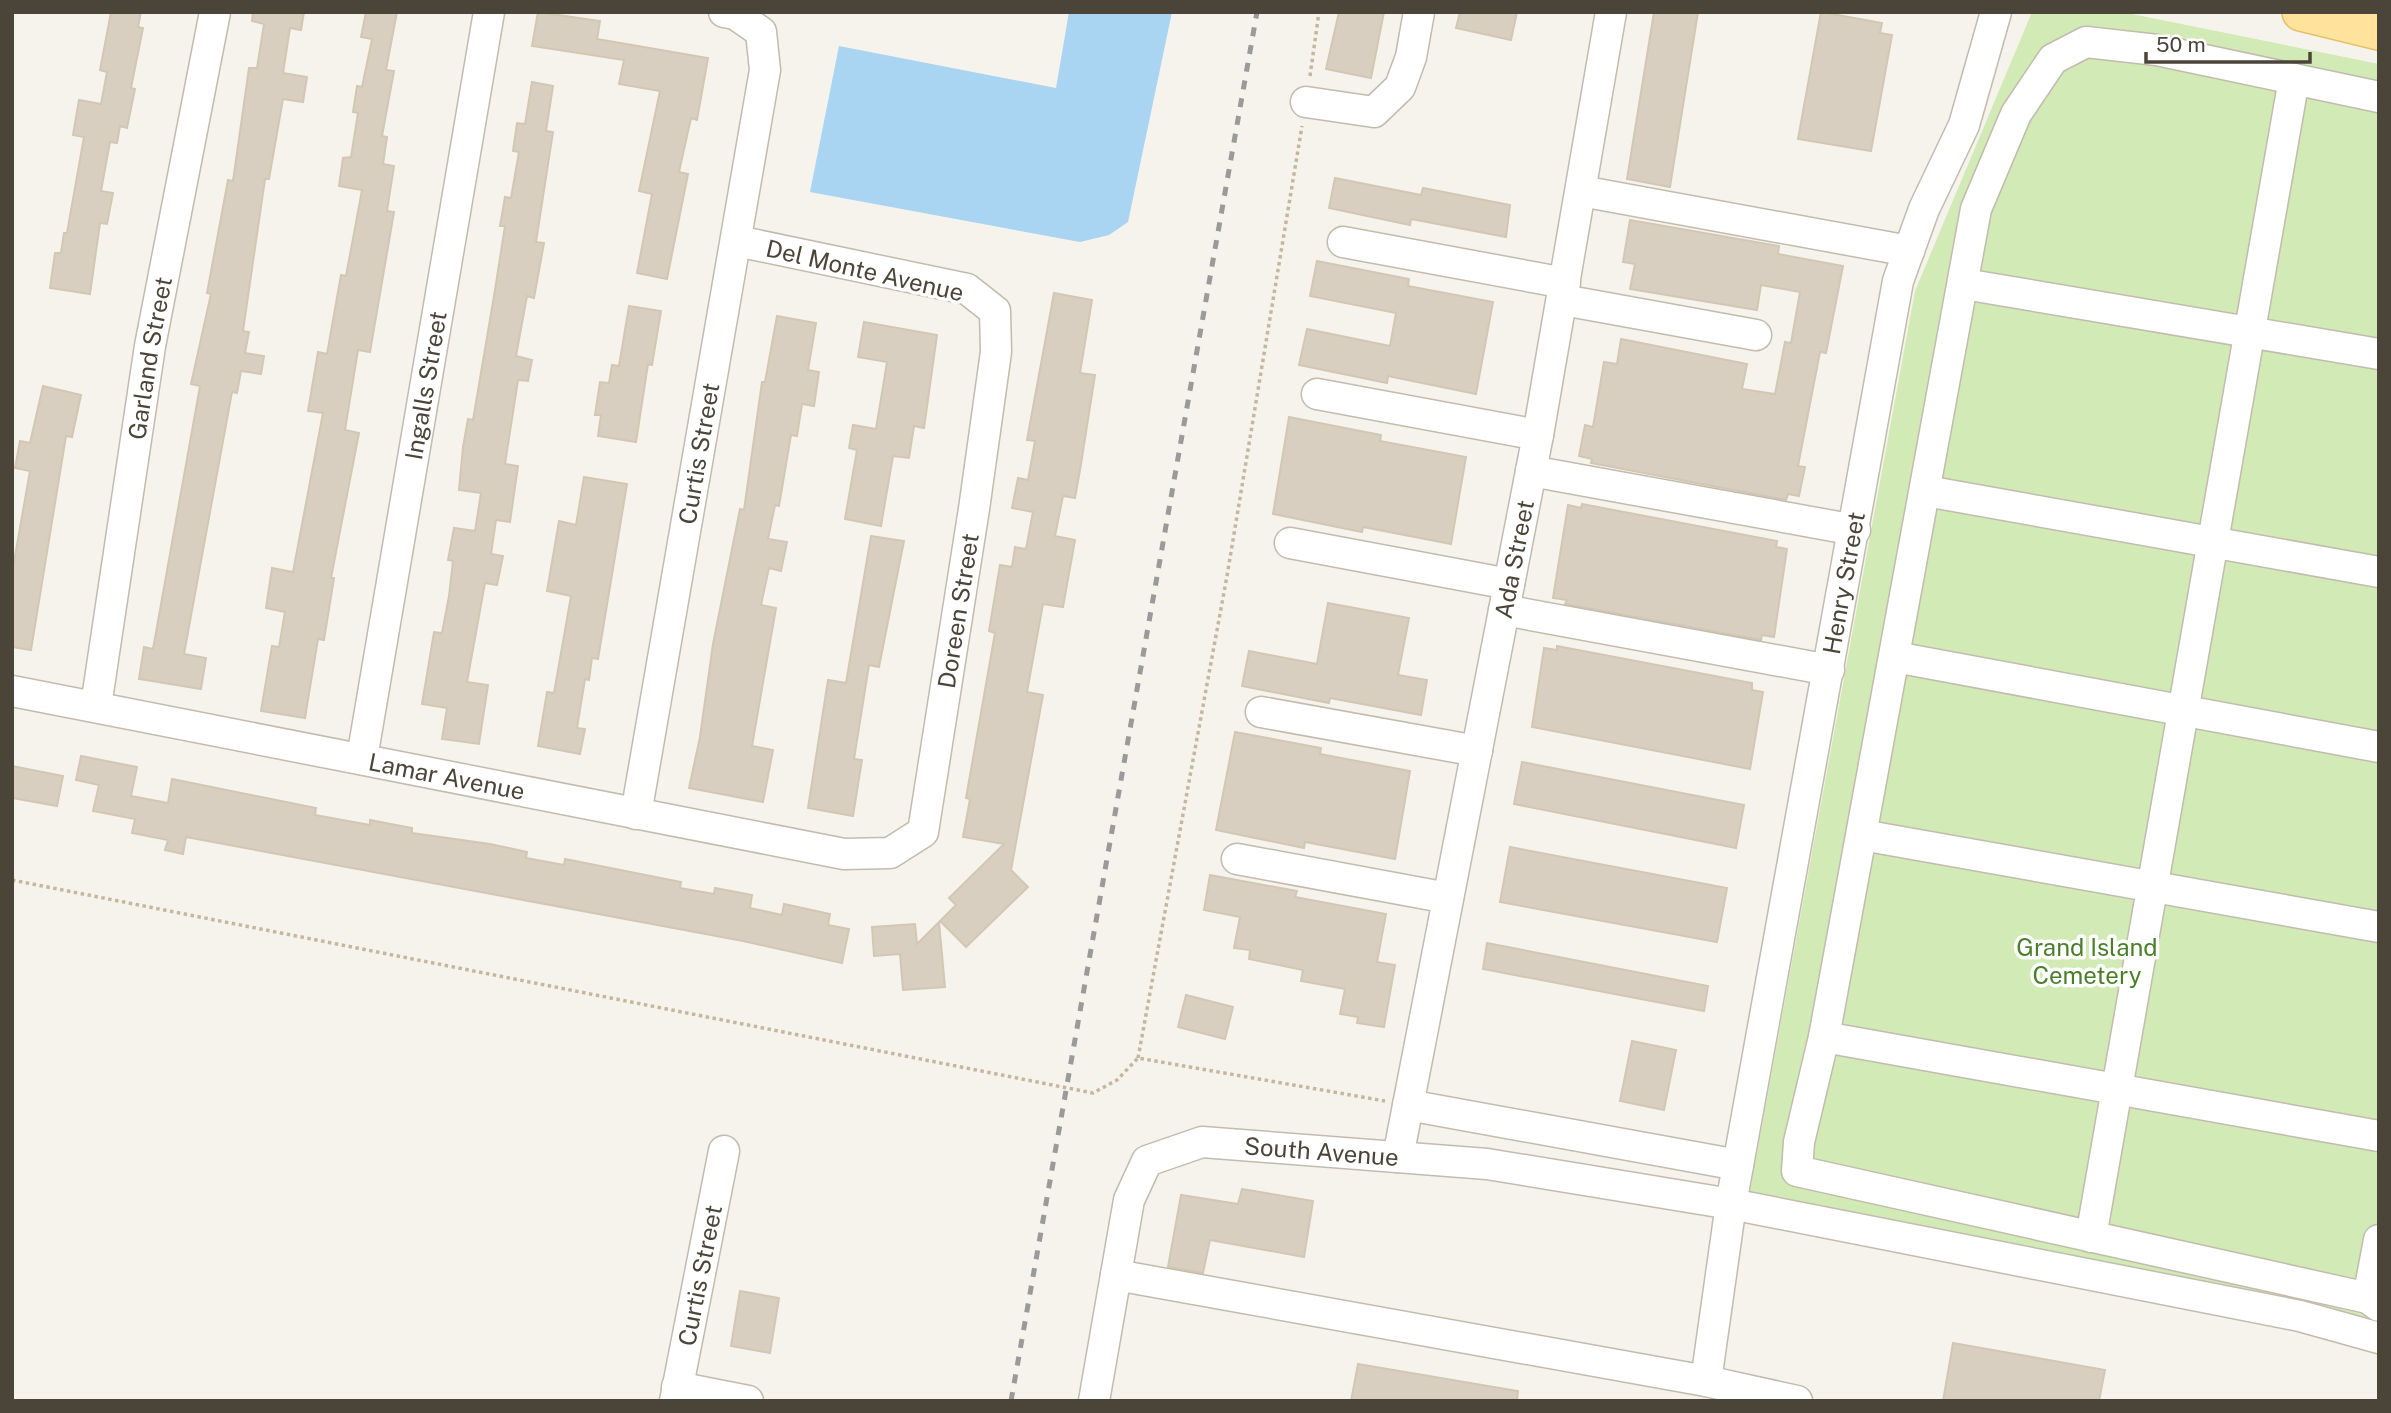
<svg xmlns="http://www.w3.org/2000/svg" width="2391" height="1413" font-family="'Public Sans',sans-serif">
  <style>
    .green { fill: #d2eab5 }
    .water { fill: #a9d4f2 }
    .building { fill: #d8cfc1; stroke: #d3c7b4; stroke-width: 2 }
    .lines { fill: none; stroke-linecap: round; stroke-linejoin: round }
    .minor-casing { stroke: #c2bbae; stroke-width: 33 }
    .major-casing { stroke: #e6c16a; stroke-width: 40 }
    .path { stroke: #c4b79f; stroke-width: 3.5; stroke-dasharray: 3.5 3.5; stroke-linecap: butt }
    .minor { stroke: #fff; stroke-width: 30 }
    .major { stroke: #ffe39c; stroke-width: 37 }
    .rail { stroke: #9a9a9a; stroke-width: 5; stroke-dasharray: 9 9; stroke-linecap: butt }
    .labels { text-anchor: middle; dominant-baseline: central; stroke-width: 7; stroke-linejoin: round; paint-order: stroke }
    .street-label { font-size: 24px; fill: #4b4439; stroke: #fff }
    .park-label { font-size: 24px; fill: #4a7f2a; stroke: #fff }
  </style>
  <rect width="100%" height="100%" fill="#f6f3ec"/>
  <path class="green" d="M2032 12H2122L2379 64V1321L1750 1191 1915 291Z"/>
  <path class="water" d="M1069 12H1172L1128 222 1109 235 1080 242 810 192 839 46 1056 88Z"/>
  <path class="building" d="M111 12H141L138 27 143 28 131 88 135 89 127 128 120 126 117 143 110 142 101 191 113 193 107 224 100 223 90 294 50 288 55 253H61L64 233H67L84 137 73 135 79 100 101 104 107 72 100 70Z
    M253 12H304L301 30 290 28 283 73 307 77 303 102 283 99 269 179H265L243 331 249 332 245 353 264 356 261 374 241 371 237 393 232 392 184 654 206 658 201 689 139 679 144 647 153 649 200 386 191 384 211 294 207 293 228 180 233 181 249 68H257L264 24 252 21Z
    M366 12H397L386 70 394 71 382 136 387 137 383 164 394 166 387 211 394 212 370 352 358 350 345 430 359 433 331 578H334L324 640 318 639 305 718 261 711 272 646 279 647 285 612 266 608 272 568 293 572 323 413 308 411 318 352 327 354 341 275 346 276 362 190 339 186 343 158 351 157 358 113 353 112 357 86 362 87 372 39 361 37Z
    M538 12 600 21 597 39 708 58 697 120 691 118 679 172 688 174 667 279 637 273 652 194 639 191 660 91 619 84 624 60 532 46Z
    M1339 12H1384L1371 78 1326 69Z
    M1460 12H1517L1511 40 1456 28Z
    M1654 12H1698L1670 187 1627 179Z
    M1821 12 1882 23 1880 33 1892 35 1871 151 1798 139Z
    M532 82 553 86 546 131 553 132 536 242 544 243 534 298 527 296 516 356 532 360 528 381 518 380 505 464 518 466 510 522 496 520 491 554 503 556 497 585 485 583 467 682 488 685 479 744 442 739 447 708 422 704 434 632 442 633 449 596 453 561 448 560 454 528 475 531 481 493 459 490 463 447 468 419 473 420 495 290 505 226H500L505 197 511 198 519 152 513 151 517 123 525 124Z
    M1335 178 1421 195 1423 188 1510 205 1506 237 1411 219 1410 225 1329 208Z
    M1630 220 1779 246 1778 254 1843 266 1826 353 1820 352 1798 466 1805 467 1799 496 1788 494 1786 500 1591 463 1592 459 1579 456 1585 425 1593 427 1604 362 1617 364 1621 339 1747 364 1742 389 1775 394 1785 342 1791 343 1800 292 1761 285 1757 310 1630 289 1635 264 1623 262Z
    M1317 261 1409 279 1408 286 1493 302 1476 394 1388 376 1387 383 1299 365 1307 329 1390 346 1396 313 1310 296Z
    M1054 293 1092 300 1080 373 1095 375 1081 464 1075 498 1063 496 1055 536 1075 540 1063 607 1043 604 1027 692 1043 695 1011 870 1028 887 966 947 940 921 956 905 949 898 1004 844 963 837 970 799 966 798 995 633 989 631 1000 565 1012 567 1015 547 1026 549 1033 512 1012 508 1018 478 1028 480 1035 441 1027 440Z
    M629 306 661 311 652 365 648 364 636 442 598 436 601 415H595L600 382 609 383 612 365 619 366Z
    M777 316 816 323 808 370 819 372 814 406 802 404 797 436 791 435 779 506 775 505 768 539 787 542 781 571 769 568 761 605 776 608 752 746 773 750 763 802 689 788 700 737 713 644 740 509 744 510 762 382H765Z
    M864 322 937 335 924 428 914 426 909 458 893 456 881 526 845 519 857 450 849 448 853 425 876 429 887 362 858 357Z
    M43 386 81 395 72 437 66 436 31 650 12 647V573L30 471 15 468 20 441 30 443Z
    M1289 417 1381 435 1380 441 1466 457 1451 544 1363 527 1362 532 1273 514Z
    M584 477 627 484 598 659 592 658 589 680 585 679 577 728 585 729 580 754 538 746 547 692 554 693 571 596 547 591 559 521 576 525Z
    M1582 504 1777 541 1776 547 1787 549 1774 637 1762 635 1761 640 1565 604 1567 600 1553 598 1568 505 1581 508Z
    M871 536 904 541 879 667 869 665 854 759 862 760 853 816 808 808 828 680 846 683Z
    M1328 603 1409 618 1398 675 1427 680 1421 715 1330 698 1329 703 1242 686 1249 651 1317 664Z
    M1557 646 1752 683V690L1763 692 1750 769 1532 727 1544 648 1557 650Z
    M1235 732 1321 748 1320 754 1410 771 1395 859 1305 842 1304 848 1216 830Z
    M81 756 137 767 131 796 168 803 172 779 316 808 315 815 370 825V820L412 828V833L490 844 527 852 526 858 564 865 565 859 681 882 680 888 714 894 715 888 752 895 750 908 782 915 784 904 830 914 828 925 849 929 842 963 743 941 186 837 183 854 165 850 168 840 132 833 135 819 93 811 99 785 76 780Z
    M1522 762 1744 805 1736 848 1514 804Z
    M12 766 63 776 57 806 12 798Z
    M1510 847 1727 888 1717 942 1500 902Z
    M1210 875 1297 891 1295 897 1386 914 1377 962 1395 965 1384 1027 1357 1023 1358 1017 1340 1014 1345 989 1301 981 1303 970 1249 959 1250 950 1234 948 1240 917 1204 910Z
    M939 922 945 987 903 990 900 954 874 956 872 927 915 924 917 944Z
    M1487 943 1708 986 1704 1011 1483 969Z
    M1186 995 1233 1007 1225 1039 1178 1027Z
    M1632 1041 1676 1050 1664 1110 1620 1101Z
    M1242 1189 1313 1201 1304 1257 1210 1240 1203 1273 1168 1267 1181 1195 1238 1204Z
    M740 1291 779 1298 770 1353 731 1346Z
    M1953 1343 2105 1370 2099 1401H1943Z
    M1358 1364 1518 1391 1517 1401H1351Z"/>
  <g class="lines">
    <g class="minor-casing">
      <g id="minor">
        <path d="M2379 97 2157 50 2086 42 2053 59 2016 114 1976 209 1824 1037 1799 1142 1797 1171 2368 1298 2379 1306"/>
        <path d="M1306 102 1374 112 1400 87 1411 57 1419 12"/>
        <path d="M1581 191 1909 251"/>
        <path d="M1343 242 1565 283"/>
        <path d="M1964 284 2379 354"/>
        <path d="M1563 300 1756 335"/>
        <path d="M1317 394 1538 435"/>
        <path d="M1531 471 1855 530"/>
        <path d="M1926 491 2379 572"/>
        <path d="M1290 543 1509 584"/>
        <path d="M1504 610 1829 670"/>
        <path d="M1895 657 2379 747"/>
        <path id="s1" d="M12 691 844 854 890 853 923 832 974 509 996 352 995 311 967 289 737 241"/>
        <path id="s2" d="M96 706 150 346 215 12"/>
        <path d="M1261 712 1477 751"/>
        <path id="s3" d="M362 758 489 12"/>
        <path id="s4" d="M636 814 765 70 761 32 735 14 724 12"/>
        <path d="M1862 835 2379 927"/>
        <path d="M1237 859 1448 898"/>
        <path d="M1824 1037 2379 1136"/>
        <path d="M1408 1105 1738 1165"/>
        <path id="s5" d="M1398 1157 1538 435 1611 12"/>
        <path d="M2091 1237 2294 79"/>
        <path d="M1116 1275 1706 1381 1797 1401"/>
        <path d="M2368 1298 2379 1240"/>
        <path id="s6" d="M1706 1381 1731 1204 1898 281 1924 209 1964 125 1996 12"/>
        <path d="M677 1387 748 1401"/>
        <path id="s7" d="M675 1401 724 1151"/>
        <path id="s8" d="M1094 1401 1129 1200 1147 1161 1202 1142 1487 1164 1731 1204 2300 1316 2379 1338"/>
      </g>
    </g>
    <g class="major-casing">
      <path id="major" d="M2301 12 2379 31"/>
    </g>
    <path class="path" d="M1310 76 1319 12
      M12 880 1093 1093 1117 1080 1138 1058 1385 1101
      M1138 1058 1227 576 1302 126"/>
    <use href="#minor" class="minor"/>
    <use href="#major" class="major"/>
    <path class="rail" d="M1011 1401 1257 12"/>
  </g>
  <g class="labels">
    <g class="street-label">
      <text transform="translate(865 270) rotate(13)">Del Monte Avenue</text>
      <text stroke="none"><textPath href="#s2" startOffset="352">Garland Street</textPath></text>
      <text stroke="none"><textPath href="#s3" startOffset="378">Ingalls Street</textPath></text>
      <text stroke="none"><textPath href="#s4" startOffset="366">Curtis Street</textPath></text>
      <text stroke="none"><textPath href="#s5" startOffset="609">Ada Street</textPath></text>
      <text stroke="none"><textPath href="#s6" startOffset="810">Henry Street</textPath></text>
      <text stroke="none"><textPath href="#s1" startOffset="1157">Doreen Street</textPath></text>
      <text stroke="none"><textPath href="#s1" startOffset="443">Lamar Avenue</textPath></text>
      <text stroke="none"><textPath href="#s8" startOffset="425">South Avenue</textPath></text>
      <text stroke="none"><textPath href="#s7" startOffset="128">Curtis Street</textPath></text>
    </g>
    <g class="park-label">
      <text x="2087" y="947">Grand Island<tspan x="2087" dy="28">Cemetery</tspan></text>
    </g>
  </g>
  <rect width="2391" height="1413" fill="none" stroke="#4b4439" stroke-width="28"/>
  <path d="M2146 52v10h164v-10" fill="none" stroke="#4b4439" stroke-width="3.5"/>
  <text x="2156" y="52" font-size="21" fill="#4b4439" stroke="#ffffff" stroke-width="5" paint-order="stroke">50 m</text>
</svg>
